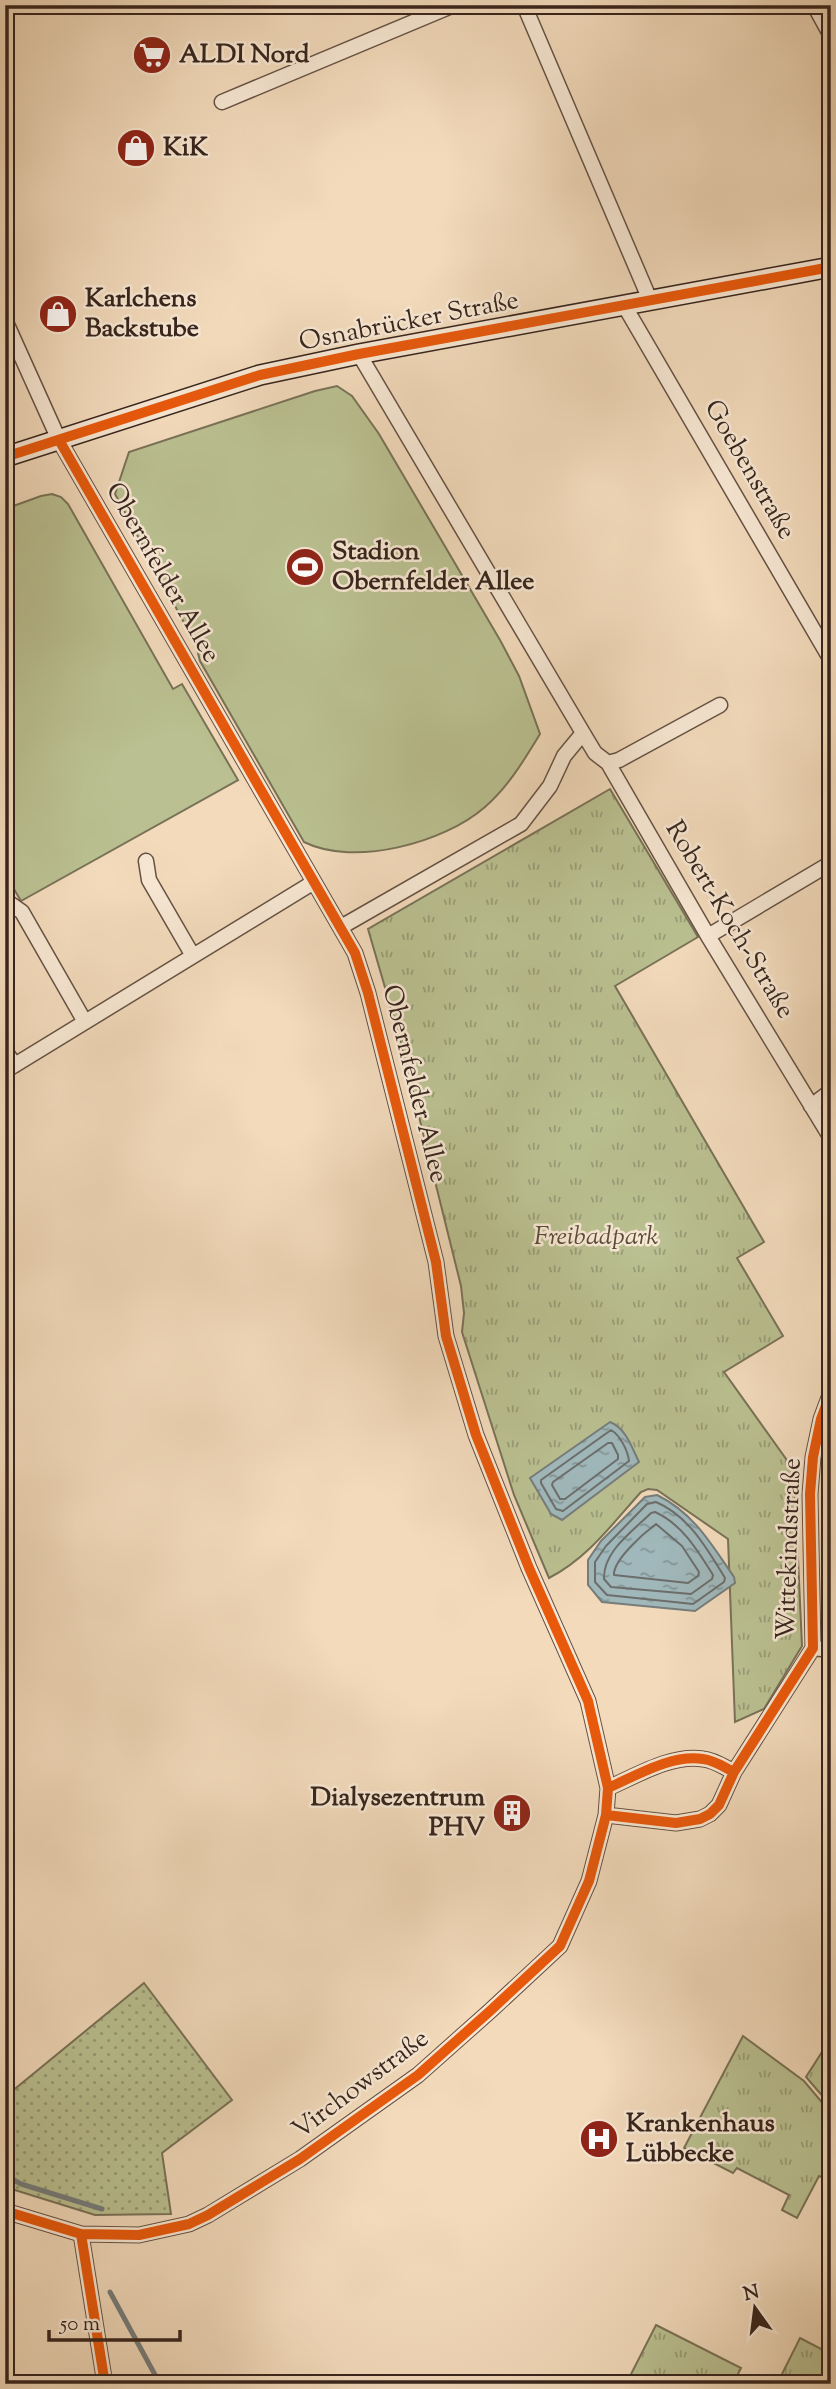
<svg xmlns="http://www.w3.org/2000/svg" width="836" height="2389" font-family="'Sorts Mill Goudy',serif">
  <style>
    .grass { fill: url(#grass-dots); stroke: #797257; stroke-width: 2 }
    .park { fill: url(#park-tufts); stroke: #797257; stroke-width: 2 }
    .pitch { fill: #bac091; stroke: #797257; stroke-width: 2 }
    .water { fill: url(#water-ripples); stroke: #767d7c; stroke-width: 2 }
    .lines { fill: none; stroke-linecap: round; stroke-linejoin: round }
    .shore { stroke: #6c6e6c; stroke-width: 2 }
    .stream { stroke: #767d7c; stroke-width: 5 }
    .street-casing { stroke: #665244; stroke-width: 17 }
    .secondary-casing { stroke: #38251d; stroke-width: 22 }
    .street { stroke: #f7e7d3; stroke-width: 14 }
    .secondary { stroke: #f7e7d3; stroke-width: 19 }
    .cycleway-casing { stroke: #f7e7d3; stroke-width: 15 }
    .cycleway { stroke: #e8590c; stroke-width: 10 }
    .labels { text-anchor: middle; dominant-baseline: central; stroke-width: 5; stroke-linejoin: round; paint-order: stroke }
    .poi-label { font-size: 26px; font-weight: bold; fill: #38251d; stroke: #f7e7d3; text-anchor: start }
    .street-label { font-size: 26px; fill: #38251d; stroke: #f7e7d3 }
    .park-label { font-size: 26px; font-style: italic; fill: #584c3a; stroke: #f7e7d3 }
  </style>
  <defs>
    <pattern id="grass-dots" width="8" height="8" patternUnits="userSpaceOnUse" patternTransform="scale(1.75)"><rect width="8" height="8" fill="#bac091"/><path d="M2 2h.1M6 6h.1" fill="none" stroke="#989c76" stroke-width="1.8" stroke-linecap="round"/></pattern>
    <pattern id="park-tufts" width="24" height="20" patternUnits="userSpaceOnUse" patternTransform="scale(1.75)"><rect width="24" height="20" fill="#bac091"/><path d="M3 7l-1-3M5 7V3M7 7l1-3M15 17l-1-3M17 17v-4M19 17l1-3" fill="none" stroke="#989c76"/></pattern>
    <pattern id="water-ripples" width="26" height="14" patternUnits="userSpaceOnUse" patternTransform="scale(1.75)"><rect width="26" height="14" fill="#a0b8bb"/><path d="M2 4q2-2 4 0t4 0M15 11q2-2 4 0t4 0" fill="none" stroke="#839597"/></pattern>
  </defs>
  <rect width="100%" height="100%" fill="#f2dabb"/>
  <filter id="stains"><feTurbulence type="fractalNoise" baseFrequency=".00286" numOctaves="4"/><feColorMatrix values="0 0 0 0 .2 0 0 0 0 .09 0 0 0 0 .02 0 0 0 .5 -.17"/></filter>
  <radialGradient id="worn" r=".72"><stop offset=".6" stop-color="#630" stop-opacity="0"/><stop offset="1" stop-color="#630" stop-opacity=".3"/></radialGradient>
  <path class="grass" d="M144 1983 232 2100 162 2153 171 2214 95 2215 5 2187V2097Z"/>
  <path class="park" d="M610 789 698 937 615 986 764 1242 737 1258 783 1336 724 1372 794 1470 802 1646 764 1709 735 1722 728 1539 657 1490 648 1489 641 1492C612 1524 588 1558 549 1578L514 1495 462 1332 464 1313 461 1286 398 1032 368 929Z
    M743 2036 804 2081 831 2113V2181L819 2176 797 2218 782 2210 789 2195 737 2168 733 2173 684 2148Z
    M831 2038V2106L806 2077Z
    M656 2325 741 2368 733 2384H626Z
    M800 2338 831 2354V2384H777Z"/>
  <path class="pitch" d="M337 386 352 396 379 434 500 640 519 676 540 734C524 760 509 786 485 807 444 843 354 867 304 842L200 661 196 645 115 494 129 452 315 391Z
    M52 494 61 497 68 504 173 689 182 684 238 780 21 901 5 874V509L41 496Z"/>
  <path class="water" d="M610 1422C626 1428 632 1448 639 1462L562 1520 551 1514 530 1478Z
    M657 1495C694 1513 712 1545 734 1577L735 1583 695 1611 602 1602 588 1585V1560L601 1541 645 1497Z"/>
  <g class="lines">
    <path class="shore" d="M611 1430C620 1435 628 1451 629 1461L563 1511 556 1509 541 1483V1480Z
      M608 1443H612L618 1455V1459L565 1499H560L552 1485 553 1482Z
      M656 1502C689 1516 707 1549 725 1578L724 1582 693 1604 607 1595 595 1582V1562L606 1546 647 1504Z
      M655 1512C682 1524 698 1551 713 1575L712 1579 691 1594 611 1587 604 1579C603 1551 633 1531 651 1513Z
      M656 1524 682 1546 699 1572 698 1576 688 1583 614 1575C613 1560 644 1533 656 1524Z"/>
    <path class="stream" d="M5 2175 21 2184 102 2209
      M110 2292 160 2384"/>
    <g class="street-casing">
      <path id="street" d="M524 5 650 300
        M814 5 831 36
        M222 102 454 5
        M624 305 831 660
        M5 320 59 440 355 953 368 993 436 1262 446 1336 476 1435 529 1568 588 1701 608 1788 606 1815 589 1881 560 1946 490 2011 418 2075 300 2159 208 2215 189 2224 139 2235 81 2234 5 2211
        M359 354 583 733 595 753 608 763 708 936 831 1138
        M608 763 619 760 720 705
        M146 861 149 880 193 956
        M5 900 22 912 85 1022
        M341 927 521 824 550 786 564 756 583 733
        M708 936 831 863
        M5 1051 15 1065
        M5 1071 314 882
        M811 1106 831 1091
        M813 1648 831 1650
        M608 1788C636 1776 671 1754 703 1759 714 1760 724 1767 734 1772
        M606 1815 676 1823 700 1819 710 1814 719 1805 734 1772 813 1648 810 1494 813 1457 821 1419 831 1392
        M81 2234 105 2384"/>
    </g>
    <g class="secondary-casing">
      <path id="secondary" d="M5 457 260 375 359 354 831 267"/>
    </g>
    <use href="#street" class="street"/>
    <use href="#secondary" class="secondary"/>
    <g class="cycleway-casing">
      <path id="cycleway" d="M5 457 260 375 359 354 831 267
        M608 1788C636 1776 671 1754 703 1759 714 1760 724 1767 734 1772
        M606 1815 676 1823 700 1819 710 1814 719 1805 734 1772 813 1648 810 1494 813 1457 821 1419 831 1392
        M5 2211 81 2234 139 2235 189 2224 208 2215 300 2159 418 2075 490 2011 560 1946 589 1881 606 1815 608 1788 588 1701 529 1568 476 1435 446 1336 436 1262 368 993 355 953 59 440
        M81 2234 105 2384"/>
    </g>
    <use href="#cycleway" class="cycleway"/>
  </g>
  <defs>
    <g id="supermarket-disc" transform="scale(2.0125)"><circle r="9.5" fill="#8f2418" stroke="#f7e7d3"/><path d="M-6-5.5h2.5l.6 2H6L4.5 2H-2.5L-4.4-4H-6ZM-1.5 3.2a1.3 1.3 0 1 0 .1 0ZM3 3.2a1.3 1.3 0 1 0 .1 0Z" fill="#fff"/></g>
    <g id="shop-disc" transform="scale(2.0125)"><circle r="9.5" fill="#8f2418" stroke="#f7e7d3"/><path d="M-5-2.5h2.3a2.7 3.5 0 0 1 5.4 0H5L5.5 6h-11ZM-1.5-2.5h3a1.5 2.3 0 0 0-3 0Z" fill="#fff"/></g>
    <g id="stadium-disc" transform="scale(2.0125)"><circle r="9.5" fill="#8f2418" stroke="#f7e7d3"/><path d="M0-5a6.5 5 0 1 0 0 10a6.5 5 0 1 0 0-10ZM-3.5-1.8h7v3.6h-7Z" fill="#fff"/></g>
    <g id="building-disc" transform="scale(2.0125)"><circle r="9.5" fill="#8f2418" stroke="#f7e7d3"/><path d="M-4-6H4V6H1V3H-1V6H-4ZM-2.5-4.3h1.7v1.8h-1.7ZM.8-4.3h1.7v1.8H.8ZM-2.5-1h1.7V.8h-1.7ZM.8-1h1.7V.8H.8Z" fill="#fff"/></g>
    <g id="hospital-disc" transform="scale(2.0125)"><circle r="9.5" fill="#8f2418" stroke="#f7e7d3"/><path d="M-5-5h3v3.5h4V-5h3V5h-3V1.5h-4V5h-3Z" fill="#fff"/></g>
  </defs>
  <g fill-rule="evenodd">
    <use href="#supermarket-disc" x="152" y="55"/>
    <use href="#shop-disc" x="136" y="148"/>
    <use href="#shop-disc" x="58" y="314"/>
    <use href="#stadium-disc" x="305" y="567"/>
    <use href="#building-disc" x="512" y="1813"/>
    <use href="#hospital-disc" x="599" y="2139"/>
  </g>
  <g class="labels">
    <g class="poi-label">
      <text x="179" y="55">ALDI Nord</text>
      <text x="163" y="148">KiK</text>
      <text x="85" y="299">Karlchens<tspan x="85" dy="30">Backstube</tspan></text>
      <text x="332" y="552">Stadion<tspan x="332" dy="30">Obernfelder Allee</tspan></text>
      <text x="485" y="1798" text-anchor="end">Dialysezentrum<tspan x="485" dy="30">PHV</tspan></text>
      <text x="626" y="2124">Krankenhaus<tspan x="626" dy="30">Lübbecke</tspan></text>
    </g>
    <g class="street-label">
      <text transform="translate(409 322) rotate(-11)">Osnabrücker Straße</text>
      <text transform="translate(749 470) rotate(60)">Goebenstraße</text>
      <text transform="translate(162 573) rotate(60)">Obernfelder Allee</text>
      <text transform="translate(729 920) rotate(59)">Robert-Koch-Straße</text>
      <text transform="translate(414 1084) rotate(76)">Obernfelder Allee</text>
      <text transform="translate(790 1549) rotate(-88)">Wittekindstraße</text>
      <text transform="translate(361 2085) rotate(-37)">Virchowstraße</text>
    </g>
    <g class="park-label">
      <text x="596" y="1237">Freibadpark</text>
    </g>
  </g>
  <rect width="836" height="2389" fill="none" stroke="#f2dabb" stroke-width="28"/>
  <rect x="7" y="7" width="822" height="2375" fill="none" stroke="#38251d" stroke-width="3.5"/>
  <rect x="14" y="14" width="808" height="2361" fill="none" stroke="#38251d" stroke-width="2"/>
  <g transform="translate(755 2308) rotate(346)" stroke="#f7e7d3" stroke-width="5" paint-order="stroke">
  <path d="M0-5L12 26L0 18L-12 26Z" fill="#38251d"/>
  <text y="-10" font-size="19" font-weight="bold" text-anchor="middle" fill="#38251d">N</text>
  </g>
  <path d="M49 2330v10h131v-10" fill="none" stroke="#38251d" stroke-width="3.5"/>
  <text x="60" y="2330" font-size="21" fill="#38251d" stroke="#f7e7d3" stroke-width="5" paint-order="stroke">50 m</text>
  <rect width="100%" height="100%" filter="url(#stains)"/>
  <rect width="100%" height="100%" fill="url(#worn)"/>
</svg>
